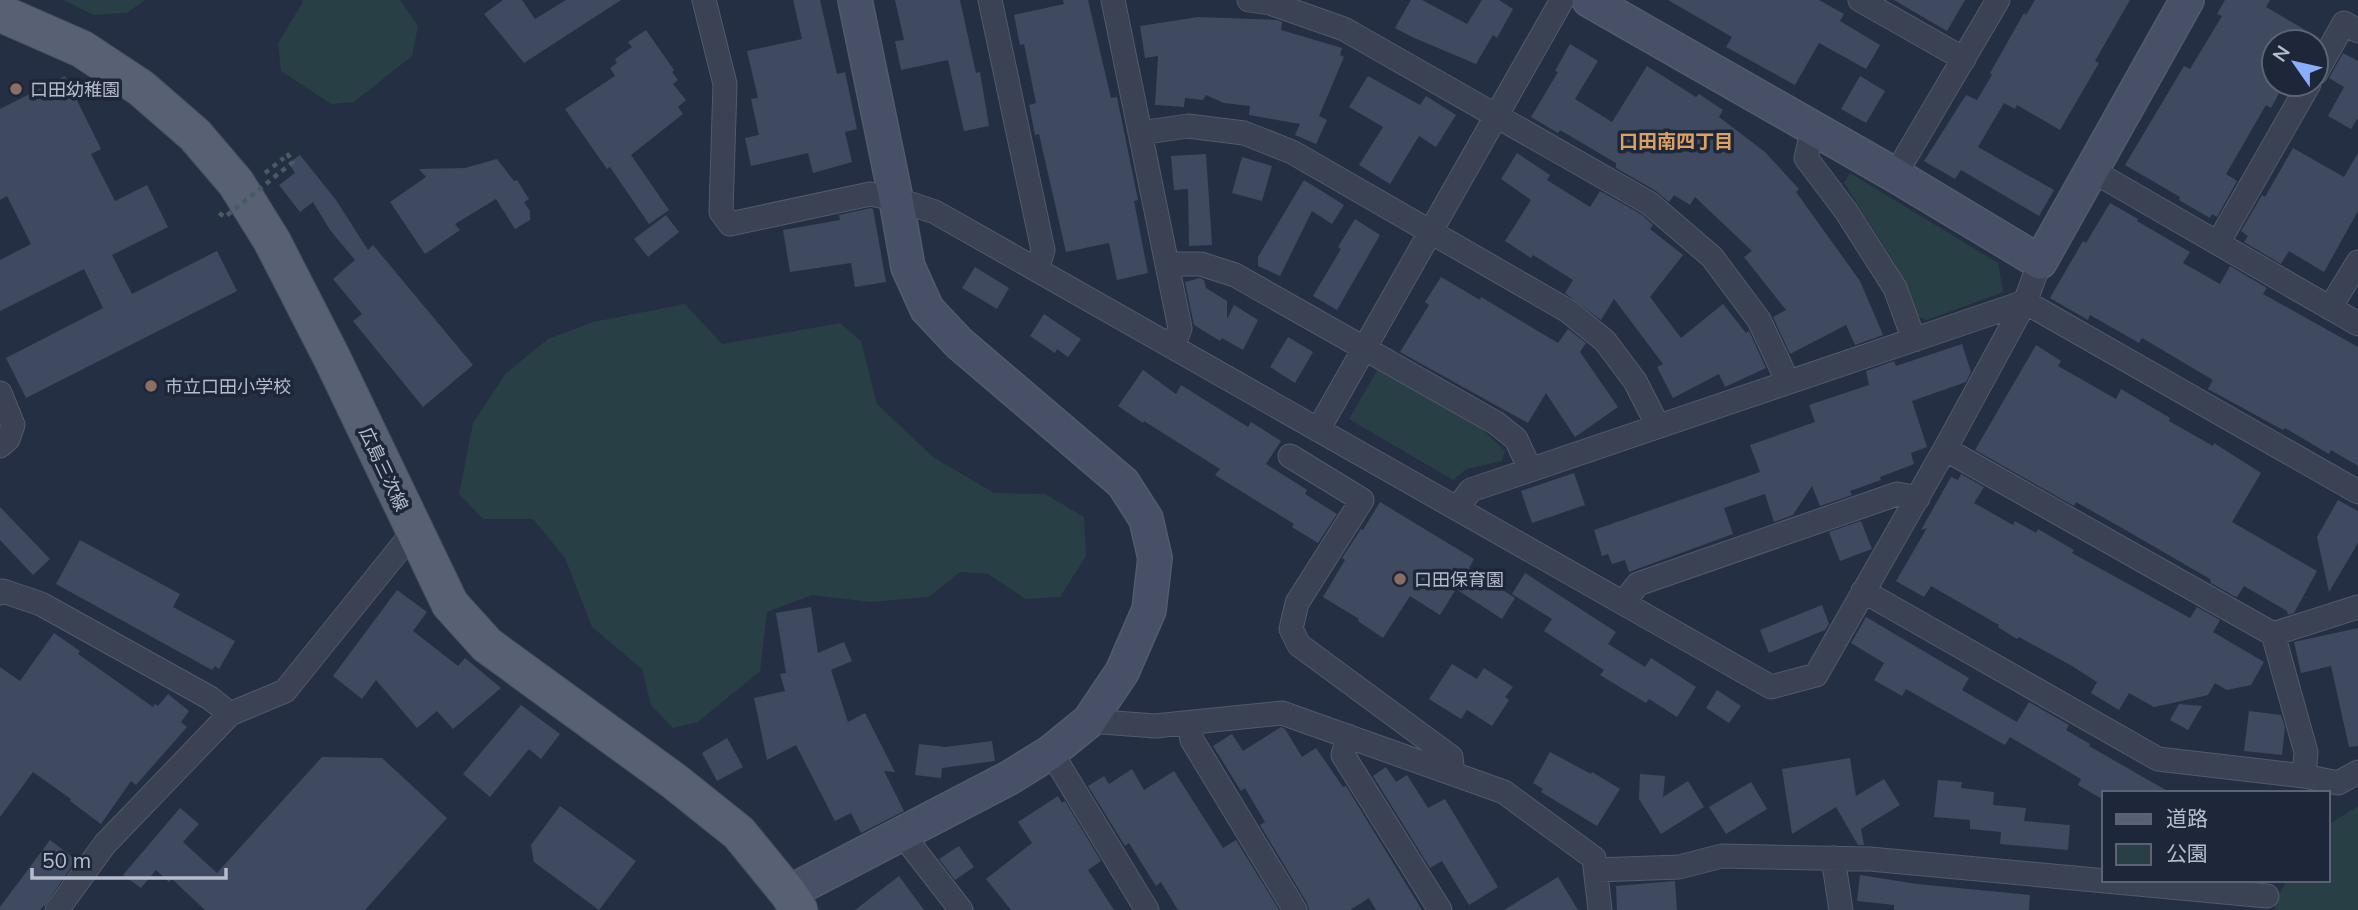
<svg xmlns="http://www.w3.org/2000/svg" width="2358" height="910" font-family="Mulish,'Noto Sans JP',sans-serif">
  <style>
    .green { fill: #273f45 }
    .building { fill: #3f4a61 }
    .lines { fill: none; stroke-linecap: round; stroke-linejoin: round }
    .street-casing { stroke: #525a6b; stroke-width: 25 }
    .secondary-casing { stroke: #525a6b; stroke-width: 36 }
    .primary-casing { stroke: #434b5d; stroke-width: 39 }
    .path { stroke: #455c61; stroke-width: 4.5; stroke-dasharray: 5 5; stroke-linecap: butt }
    .street { stroke: #3a4253; stroke-width: 23 }
    .secondary { stroke: #475067; stroke-width: 33 }
    .primary { stroke: #586173; stroke-width: 37 }
    .path-bridge { stroke: #455c61; stroke-width: 4.5; stroke-dasharray: 5 5; stroke-linecap: butt }
    .education-dot { fill: #8d6e63; stroke: #1e2739; stroke-width: 2.5 }
    .labels { text-anchor: middle; dominant-baseline: central; stroke-width: 7; stroke-linejoin: round; paint-order: stroke }
    .poi-label { font-size: 18px; fill: #b7bdcd; stroke: #1e2739; text-anchor: start }
    .street-label { font-size: 18px; fill: #b7bdcd; stroke: #1e2739 }
    .neighbourhood-label { font-size: 19px; font-weight: bold; fill: #dda262; stroke: #1e2739 }
  </style>
  <rect width="100%" height="100%" fill="#252f44"/>
  <path class="green" d="M63 0H145L127 13 94 15Z
    M302 0H400L418 26 412 56 354 102 331 104 281 71 278 43 303 2Z
    M1850 173 1998 263 2003 292 1927 320 1916 315 1894 262 1844 183Z
    M685 304 722 344 840 323 861 341 877 404 933 457 994 493 1045 494 1084 517 1086 556 1060 597 1026 599 988 574 960 572 929 597 871 602 812 595 767 612 760 671 698 722 673 728 651 705 642 669 592 627 565 558 533 519H483L459 494 473 423 506 373 548 339 593 322Z
    M1378 369 1480 427 1505 451 1502 461 1466 469 1453 480 1349 419Z
    M2358 806V910H2275V903L2287 880H2328V825Z"/>
  <path class="building" d="M503 0H522L535 19 566 0H621L524 63 484 14Z
    M793 0H820L837 74 845 72 857 129 845 132 852 162 813 173 808 153 751 166 745 138 759 135 751 99 758 98 747 51 802 39Z
    M895 0H960L976 73 980 72 989 126 964 131 948 60 901 70 895 41 904 40Z
    M1063 0H1088L1111 98 1117 97 1138 200 1134 201 1148 273 1117 280 1109 243 1066 252 1039 134 1035 135 1029 105 1036 103 1024 44 1020 45 1014 15 1064 4Z
    M1411 0H1422L1467 24 1482 0H1499L1513 9 1497 38 1493 35 1476 64 1412 37 1395 28Z
    M1668 0H1819L1844 14 1840 21 1880 45 1866 69 1819 43 1795 85 1726 47 1732 37Z
    M1894 0H1965L1947 31Z
    M2035 0H2130L2095 61 2099 63 2060 130 2017 105 2015 109 2004 103 1978 147 2054 190 2039 216 1961 170 1955 179 1924 161 1966 95 1977 100 1992 75 1990 73 2024 13 2026 15Z
    M2225 0H2270L2266 7 2319 38 2316 44V42H2274V86L2281 90 2271 108 2266 105 2226 174 2237 181 2217 217 2212 214 2210 218 2179 200 2180 197 2125 165 2184 66 2190 69 2222 16 2217 14Z
    M1198 17 1277 20 1282 22 1281 30 1342 48 1340 55 1344 57 1319 116 1327 120 1316 144 1295 135 1300 124 1249 115 1250 106 1224 103 1206 95 1203 100 1185 98 1184 107 1155 105 1158 56 1145 58 1140 26Z
    M646 30 674 70 672 72 678 80 673 84 686 100 678 107 683 114 631 155 669 210 649 224 610 167 607 169 565 109 615 76 610 68 617 63 615 59 632 47 628 42Z
    M1570 44 1598 61 1575 99 1612 122 1647 66 1696 97 1699 94 1723 110 1719 117 1765 152 1799 189 1796 192 1860 281 1883 335 1855 345 1846 325 1790 354 1773 317 1786 310 1744 257 1752 251 1695 197 1690 205 1674 195 1669 202 1656 191 1616 168V163L1560 130 1558 133 1531 117 1558 72 1555 71Z
    M2343 53 2358 61V118L2351 129 2328 116 2344 87 2329 78Z
    M65 76 101 149 91 154 115 201 147 185 168 227 112 255 132 294 217 251 237 291 26 398 6 358 103 308 84 269 0 311V260L31 244 7 196 0 200V109Z
    M1368 76 1420 105 1426 96 1456 115 1436 147 1419 136 1390 184 1359 165 1383 127 1349 107Z
    M1860 76 1885 91 1866 123 1841 109Z
    M2293 148 2344 177 2358 153V211L2324 272 2289 251 2281 264 2244 242 2248 236 2241 231 2262 195 2265 197Z
    M1517 153 1550 175 1547 180 1590 207 1600 191 1641 214 1653 225 1650 229 1683 255 1650 297 1681 338 1723 304 1746 333 1749 331 1766 368 1725 387 1719 374 1673 398 1657 367 1663 364 1614 299 1601 320 1565 293 1573 280 1533 255 1531 258 1505 241 1531 200 1501 179Z
    M1206 154 1212 245 1189 246 1188 189 1174 190 1171 156Z
    M300 155 336 200 368 250 373 245 473 365 423 407 353 321 362 314 333 279 355 260 330 230 313 202 300 212 279 185 295 173 289 163Z
    M1242 157 1272 166 1262 201 1232 193Z
    M497 159 514 181 517 180 529 199 524 202 530 211V220L515 229 496 199 455 224 460 230 425 254 390 202 426 177 419 169 465 168Z
    M1304 180 1344 205 1332 224 1312 211 1280 276 1258 266V257Z
    M2110 203 2138 219 2137 221 2190 252 2183 263 2220 284 2230 266 2267 288 2263 294 2358 347V466L2331 450 2329 454 2285 428 2283 430 2208 389 2213 380 2142 338 2139 343 2090 315 2088 320 2050 298 2083 241 2086 243Z
    M871 208 873 209 886 282 855 287 851 263 790 272 783 230 840 220 839 215Z
    M666 215 679 232 648 257 634 239Z
    M1355 219 1380 235 1337 310 1313 296 1341 249 1338 247Z
    M975 267 1009 288 997 309 962 288Z
    M1441 277 1480 300 1481 297 1558 343 1568 329 1586 343 1580 352 1618 407 1575 437 1546 393 1528 423 1400 352 1429 305 1425 302Z
    M1200 278 1204 280 1206 288 1227 301V319L1234 305 1258 320 1243 350 1222 338 1220 341 1194 325 1185 282Z
    M1044 314 1081 339 1068 357 1057 349 1055 353 1030 336Z
    M1288 337 1313 352 1295 383 1270 367Z
    M1962 344 1971 372 1966 382 1912 401 1927 447 1911 453 1914 464 1880 477 1881 480 1850 491 1852 495 1820 506 1812 486 1793 515 1774 522 1765 494 1724 508 1733 534 1629 572 1625 560 1612 564 1608 554 1602 556 1594 530 1760 472 1750 445 1815 422 1809 405 1869 385 1866 371 1894 361 1896 366Z
    M2036 345 2061 361 2058 366 2116 399 2121 389 2170 418 2169 421 2213 446 2214 443 2261 473 2232 522 2317 571 2294 613 2288 615 2287 611 2244 586 2237 597 2234 596 2211 583 2210 579 2122 528 2076 502 2074 506 1975 450Z
    M1143 370 1176 394 1181 385 1248 427 1251 422 1281 441 1266 464 1307 490 1305 494 1337 514 1318 543 1292 527 1294 524 1215 475 1220 469 1144 421 1143 423 1118 406Z
    M1574 473 1585 505 1532 523 1521 491Z
    M1961 474 1984 487 1974 503 2013 525 2015 521 2036 533 2038 529 2074 550 2072 553 2190 618 2197 607 2220 620 2213 632 2264 662 2251 685 2227 690 2215 683 2208 695 2154 707 2129 693 2119 710 2091 693 2097 682 2072 666 2019 637 2017 639 1998 627 1999 625 1931 586 1924 597 1896 581 1927 528 1921 530 1951 477 1958 480Z
    M2338 500 2358 511V543L2329 592 2317 537Z
    M1380 502 1474 559 1469 568 1515 598 1502 619 1456 589 1440 615 1410 596 1383 638 1358 621 1359 619 1323 597 1345 560 1342 558 1361 529 1363 530Z
    M0 507 50 559 33 575 0 540Z
    M1861 521 1872 549 1840 561 1829 532Z
    M80 540 180 594 173 607 235 641 219 669 215 666 212 670 56 584Z
    M1525 573 1616 632 1608 644 1645 667 1651 658 1696 687 1677 717 1649 699 1646 703 1600 675 1604 670 1544 631 1552 619 1512 594Z
    M397 590 427 612 413 631 458 666 465 658 501 688 453 729 437 711 417 728 376 680 362 699 333 676Z
    M1822 605 1829 624 1825 630 1769 653 1760 630Z
    M811 607 818 653 844 642 852 661 831 670 848 722 865 713 895 772 884 771 904 811 861 833 851 813 835 821 796 745 767 760 754 698 785 691 780 674 786 673 776 613Z
    M1866 617 1969 678 1962 690 2017 722 2029 702 2069 725 2066 730 2090 744 2089 746 2171 793H2104V800L2078 785 2081 779 2010 737 2005 745 1906 689 1902 696 1874 680 1884 663 1851 643Z
    M2358 628V746L2349 747 2331 666 2301 673 2294 642Z
    M54 633 80 651 78 654 153 707 155 704 158 706 168 694 189 711 181 722 187 727 136 785 131 781 101 824 70 801 71 799 33 772 0 817V667L20 681Z
    M1452 664 1477 679 1484 668 1513 687 1505 697 1509 700 1492 726 1467 710 1461 719 1429 699Z
    M1717 690 1741 706 1729 723 1706 708Z
    M2179 704 2202 706 2188 730 2170 720Z
    M521 705 560 734 541 759 529 749 490 797 463 774Z
    M2249 711 2281 715 2285 727 2282 755 2244 751Z
    M1281 727 1285 729 1302 757 1316 748 1343 787 1346 786 1422 910H1376L1369 898 1350 910H1309L1307 903 1260 825 1265 822 1245 788 1241 791 1213 746 1232 734 1243 751Z
    M727 738 743 767 717 781 702 753Z
    M992 741 995 761 942 768 941 778 915 775 919 744 946 747Z
    M1550 752 1591 774 1592 772 1620 789 1597 826 1541 792 1543 789 1533 783Z
    M322 757 382 758 447 818 365 910H205L172 879 169 882 156 870 141 888 123 875 180 808 199 824 183 842 217 873Z
    M1850 758 1856 796 1884 779 1900 805 1861 829 1864 845H1858L1836 807 1792 834 1782 769Z
    M1386 767 1396 782 1407 775 1428 808 1445 799 1498 887 1469 905 1442 861 1430 868 1373 776Z
    M1132 769 1144 790 1174 771 1223 848 1236 840 1279 910H1178L1161 882 1156 886 1129 843 1125 846 1088 786 1104 776 1109 784Z
    M1640 774 1665 776 1663 797 1688 781 1704 807 1661 834 1639 799Z
    M1938 780 1962 782 1961 788 1994 792 1993 805 2026 808 2024 821 2070 825 2068 850 2000 844 2001 832 1970 829V820L1934 817Z
    M1751 782 1767 809 1726 834 1709 807Z
    M1058 796 1062 803 1065 801 1101 861 1088 870 1114 910H1011L986 879 1032 843 1018 822Z
    M560 806 636 861 599 910 534 862 531 845Z
    M50 840 76 860 45 905 40 910H0V907Z
    M959 846 974 867 955 880 939 859Z
    M1860 875 1917 884 2030 895 2029 910H1894V905L1857 901Z
    M899 876 924 910H855Z
    M1558 877 1578 910H1504Z
    M1675 881 1677 910H1617L1616 886Z"/>
  <g class="lines">
    <g class="street-casing">
      <path id="street" d="M704 0 725 84 721 212 730 224 870 194 896 199 935 212 1771 687 1816 675 1945 449 2025 302 2040 262
        M990 0 1043 250 1037 270
        M1113 0 1180 328 1173 347
        M1249 0 1270 3 1344 29 1649 203 1712 257 1759 320 1788 382
        M1860 0 1964 59
        M2316 73 2344 23 2358 31
        M1813 128 1806 158 1846 211 1895 288 1914 340
        M1140 133 1188 126 1244 133 1292 152 1568 311 1605 341 1635 381 1658 426
        M2091 170 2358 324
        M1895 175 1998 0
        M2218 243 2309 84
        M1167 264H1201L1235 275 1496 423 1516 439 1530 469
        M2330 308 2358 262
        M0 393 13 425 8 439 0 446
        M1318 430 1562 0
        M1945 449 2273 634 2358 607
        M1290 456 1362 500 1297 603 1291 629 1299 645 1451 757 1453 774
        M1457 508 1471 490 2025 302 2358 492
        M1863 591 2158 759 2304 776 2338 783 2358 772
        M0 593 3 591 41 604 210 698 230 714
        M1623 603 1638 584 1897 494 1918 498
        M2273 634 2306 752 2304 776
        M1089 721 1155 726 1282 713 1504 792 1594 858 1600 910
        M1189 723 1192 740 1295 910
        M1348 736 1343 755 1440 910
        M1051 752 1147 910
        M902 834 961 910
        M1833 858 1841 910
        M1596 870 1679 867 1722 856 1870 859 2267 896
        M57 910 105 844 230 714 285 691 414 531"/>
    </g>
    <g class="secondary-casing">
      <path id="secondary" d="M1589 0 1895 175 2040 262 2187 0
        M788 893 1009 778 1051 752 1089 721 1122 672 1149 610 1155 558 1146 519 1123 483 959 343 927 309 908 267 896 199 855 0"/>
    </g>
    <g class="primary-casing">
      <path id="primary" d="M0 13 82 49 141 88 195 135 236 183 272 241 332 358 450 604 487 645 674 781 739 833 788 893 799 910"/>
    </g>
    <path class="path" d="M265 173 284 158"/>
    <use href="#street" class="street"/>
    <use href="#secondary" class="secondary"/>
    <use href="#primary" class="primary"/>
    <path class="path-bridge" d="M219 213 225 217 293 162 288 155 284 158"/>
  </g>
  <g class="education-dot">
    <circle cx="16" cy="89" r="7"/>
    <circle cx="151" cy="386" r="7"/>
    <circle cx="1400" cy="579" r="7"/>
  </g>
  <g class="labels">
    <g class="poi-label">
      <text x="30" y="89">口田幼稚園</text>
      <text x="165" y="386">市立口田小学校</text>
      <text x="1414" y="579">口田保育園</text>
    </g>
    <g class="street-label">
      <text transform="translate(384 469) rotate(65)">広島三次線</text>
    </g>
    <g class="neighbourhood-label">
      <text x="1676" y="141">口田南四丁目</text>
    </g>
  </g>
  <rect x="2102" y="791" width="228" height="91" fill="#1e2739" stroke="#5b6374" stroke-width="2"/>
  <rect x="2116" y="814" width="35" height="10" fill="#586173" stroke="#5b6374" stroke-width="2"/>
  <text x="2166" y="826" font-size="21" fill="#b7bdcd">道路</text>
  <rect x="2116" y="844" width="35" height="21" fill="#273f45" stroke="#5b6374" stroke-width="2"/>
  <text x="2166" y="861" font-size="21" fill="#b7bdcd">公園</text>
  <g transform="translate(2295 63) rotate(304)"><circle r="33" fill="#1e2739" stroke="#5b6374" stroke-width="2"/>
  <path d="M0-5L12 26L0 18L-12 26Z" fill="#8aadfe"/>
  <text y="-10" font-size="19" font-weight="bold" text-anchor="middle" fill="#b7bdcd">N</text>
  </g>
  <path d="M32 868v10h194v-10" fill="none" stroke="#b7bdcd" stroke-width="3.5"/>
  <text x="42" y="868" font-size="21" fill="#b7bdcd" stroke="#1e2739" stroke-width="5" paint-order="stroke">50 m</text>
</svg>
